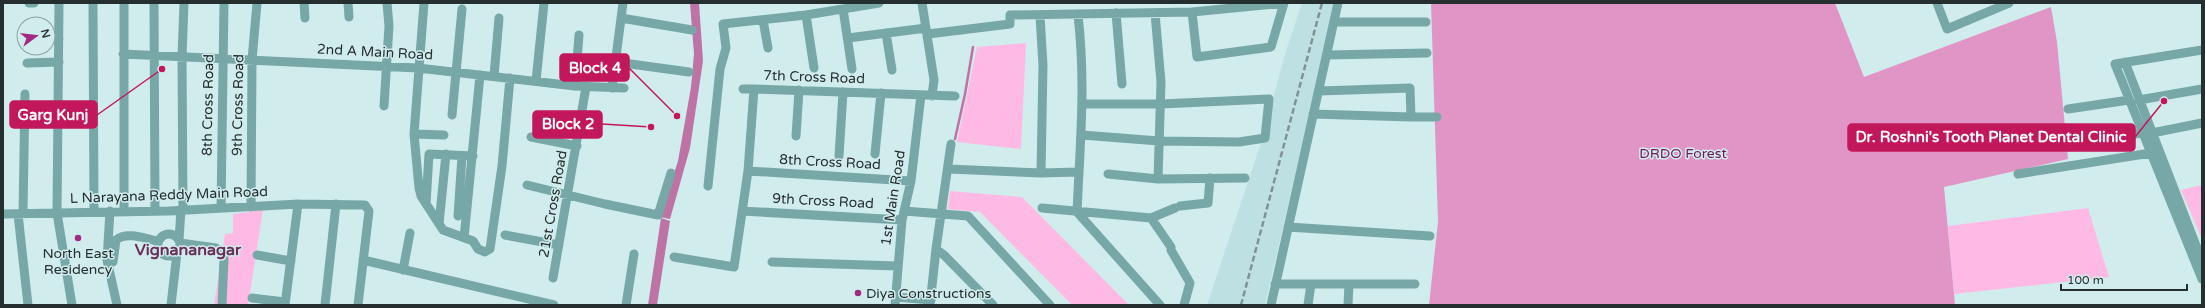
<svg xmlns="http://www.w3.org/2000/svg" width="2205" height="308" font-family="'Varela Round',sans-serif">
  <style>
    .built { fill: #bde1e2 }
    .green { fill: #ffb9e5 }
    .forest { fill: #e195c6 }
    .water { fill: #bd74a4 }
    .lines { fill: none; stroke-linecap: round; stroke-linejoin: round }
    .stream { stroke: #bd74a4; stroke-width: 2.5 }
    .street { stroke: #78a7a8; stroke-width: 9 }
    .rail { stroke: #809394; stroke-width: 2.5; stroke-dasharray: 6 3; stroke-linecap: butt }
    .poi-dot { fill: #a22a81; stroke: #d1eced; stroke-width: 1.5 }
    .labels { text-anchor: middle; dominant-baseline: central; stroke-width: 3; stroke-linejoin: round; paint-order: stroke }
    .street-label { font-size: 14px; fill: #252f30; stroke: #d1eced }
    .park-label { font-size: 14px; fill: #701758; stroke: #d1eced }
    .poi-label { font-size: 14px; fill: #252f30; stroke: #d1eced }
    .quarter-label { font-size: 16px; font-weight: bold; fill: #6a2f58; stroke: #d1eced }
    .leader { fill: none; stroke: #c2185b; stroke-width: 1.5 }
    .callout-dot { fill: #c2185b; stroke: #d1eced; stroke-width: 1.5 }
    .callout { fill: #c2185b; stroke: #c2185b; stroke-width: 1.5 }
    .callout-label { font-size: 15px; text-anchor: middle; font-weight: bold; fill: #fff }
  </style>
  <rect width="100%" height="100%" fill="#d1eced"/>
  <path class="built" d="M1302 3H1335L1265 305H1207L1260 146 1286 51Z"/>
  <path class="green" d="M1026 43 1021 149 957 142 977 47Z
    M2202 185V239L2181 190Z
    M950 191 1022 197 1129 305H1072L980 212 948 209Z
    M2088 208 2109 277 1954 294 1948 226Z
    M263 210 248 305H214L225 234 233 233V214Z"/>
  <path class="forest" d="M1431 3H1835L1864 77 2051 7 2057 42 2068 159 1944 187 1955 305H1429L1438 222Z"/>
  <path class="water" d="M690 3H699L703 61 690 148 670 219 660 217 678 161 691 87 694 54Z
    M661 218 670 221 657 305H648Z"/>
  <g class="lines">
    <path class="stream" d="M955 139 965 94 973 47"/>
    <path class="street" d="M29 3H34
      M59 3 57 213 72 305
      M93 3 94 211
      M124 3V211
      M154 3 155 211
      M304 3 305 18
      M348 3 349 17
      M424 3 414 134 419 188 421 196 443 230 473 241 478 249 485 252 490 249 502 166 510 78
      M922 3 934 80 932 96
      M1937 3 1947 29 2009 3
      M843 9 852 69
      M1192 12 1197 57 1271 47 1284 3
      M1116 13 1122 84
      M1155 13 1161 82 1158 179
      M806 15 814 68
      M1078 15C1086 84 1080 144 1077 212L1160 305
      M1040 16 1043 65 1041 173
      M621 18 692 30
      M763 20 768 48
      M1334 22H1426
      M886 33 892 70
      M928 34 1010 24V15L1192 12 1284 3
      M848 38 926 28
      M48 39H59
      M2202 50 2115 64 2202 279
      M123 54 418 68 575 86 624 88
      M1327 55 1427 53
      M616 62 689 72
      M2125 62 2202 261
      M27 63 59 62
      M494 76 499 18
      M536 81 544 3
      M575 86 579 35
      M612 88 623 3
      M743 89H754
      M1319 91 1410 88 1411 117H1437
      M2139 100 2202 89
      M384 106 389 26 387 3
      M2068 109 2129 100
      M1313 114 1411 117
      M452 115 462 9
      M2152 133 2202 123
      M414 134 444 135
      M1082 135 1159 141 1239 142 1265 138 1269 99 1161 104H1084
      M796 136 799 90
      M531 137 577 146
      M2070 144 2142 133
      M875 154 881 93
      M839 156 843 92
      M949 169 1041 173 1079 172
      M748 171 911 181
      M1108 174 1158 179 1245 178
      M2018 174 2151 153
      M527 185 605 204 658 215 671 173
      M708 186 720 69 726 48 723 24 806 15 879 3
      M426 204 429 154 473 156
      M1180 206 1208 203 1210 178
      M251 207 252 60 257 3
      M221 208 224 3
      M1042 208 1151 218 1175 208
      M183 210 182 57 184 3
      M110 211 107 260 117 305
      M742 211 902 220
      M904 211 968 216 1050 305
      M23 213 25 94
      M3 214 169 211 298 204 365 205 369 211 358 305
      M18 214 28 305
      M458 216 462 156
      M1151 218 1171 247V250L1190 283 1184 305
      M439 224 446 154
      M1288 227 1430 236
      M158 245a11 11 0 1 1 22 0a11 11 0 1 1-22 0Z
      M505 235 559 245
      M464 238 480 75
      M179 240 181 210
      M180 243 216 248 222 252 224 259 222 305
      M936 249 944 255 993 305
      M257 255 291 261
      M674 257 734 267 748 171 754 89 955 96
      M363 260 554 305
      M113 262 116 240C127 231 146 239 158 241
      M772 262 897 266
      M403 270 410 233
      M553 278 586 87
      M1275 284H1415
      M896 297 931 300
      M252 298 285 302
      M171 305 177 253
      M285 305 298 204
      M325 305 336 204
      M626 305 634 254
      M895 305 902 220 911 181 921 95
      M930 305 936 249 951 144
      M1271 305 1338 3
      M1308 305 1311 284
      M1348 305 1349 284"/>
    <path class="rail" d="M1241 305 1322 3"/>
  </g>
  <g class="poi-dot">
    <circle cx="78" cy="238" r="4"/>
    <circle cx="858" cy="293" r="4"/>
  </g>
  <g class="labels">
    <g class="street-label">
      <text transform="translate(375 52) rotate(3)">2nd A Main Road</text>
      <text transform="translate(814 77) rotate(2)">7th Cross Road</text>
      <text transform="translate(208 105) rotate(-89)">8th Cross Road</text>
      <text transform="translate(238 105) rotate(-89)">9th Cross Road</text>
      <text transform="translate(830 162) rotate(3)">8th Cross Road</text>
      <text transform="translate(169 195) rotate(-2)">L Narayana Reddy Main Road</text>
      <text transform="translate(893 198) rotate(-81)">1st Main Road</text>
      <text transform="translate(823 201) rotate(3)">9th Cross Road</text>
      <text transform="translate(553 204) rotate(-80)">21st Cross Road</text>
    </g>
    <g class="park-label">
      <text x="1683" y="153">DRDO Forest</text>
    </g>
    <g class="poi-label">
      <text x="78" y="253">North East<tspan x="78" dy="16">Residency</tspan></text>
      <text x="866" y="293" text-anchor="start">Diya Constructions</text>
    </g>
    <g class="quarter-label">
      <text x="188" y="250">Vignananagar</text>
    </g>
  </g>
  <path class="leader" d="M677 116L629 68M162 69L97 115M651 127L602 124M2164 101L2135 137"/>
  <g class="callout-dot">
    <circle cx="677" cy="116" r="4"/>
    <circle cx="162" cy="69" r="4"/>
    <circle cx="651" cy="127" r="4"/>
    <circle cx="2164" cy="101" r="4"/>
  </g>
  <g class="callout">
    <rect x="560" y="54" width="69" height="27" rx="4"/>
    <rect x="10" y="101" width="87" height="27" rx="4"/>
    <rect x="533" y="111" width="69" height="27" rx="4"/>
    <rect x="1848" y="124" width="287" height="27" rx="4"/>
  </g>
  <g class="callout-label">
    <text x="595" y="73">Block 4</text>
    <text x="53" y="120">Garg Kunj</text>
    <text x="568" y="129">Block 2</text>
    <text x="1991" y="142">Dr. Roshni's Tooth Planet Dental Clinic</text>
  </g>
  <rect width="2205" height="308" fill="none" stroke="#252f30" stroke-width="8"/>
  <g transform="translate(36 36) rotate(75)"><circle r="19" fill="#d1eced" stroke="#8ca0a1"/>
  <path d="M0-3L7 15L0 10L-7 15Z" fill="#a22a81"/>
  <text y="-6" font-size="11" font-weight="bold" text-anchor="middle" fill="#252f30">N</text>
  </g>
  <path d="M2061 284v6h126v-6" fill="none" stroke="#252f30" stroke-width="2"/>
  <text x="2067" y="284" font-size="12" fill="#252f30" stroke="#d1eced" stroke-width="3" paint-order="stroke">100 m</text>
</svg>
